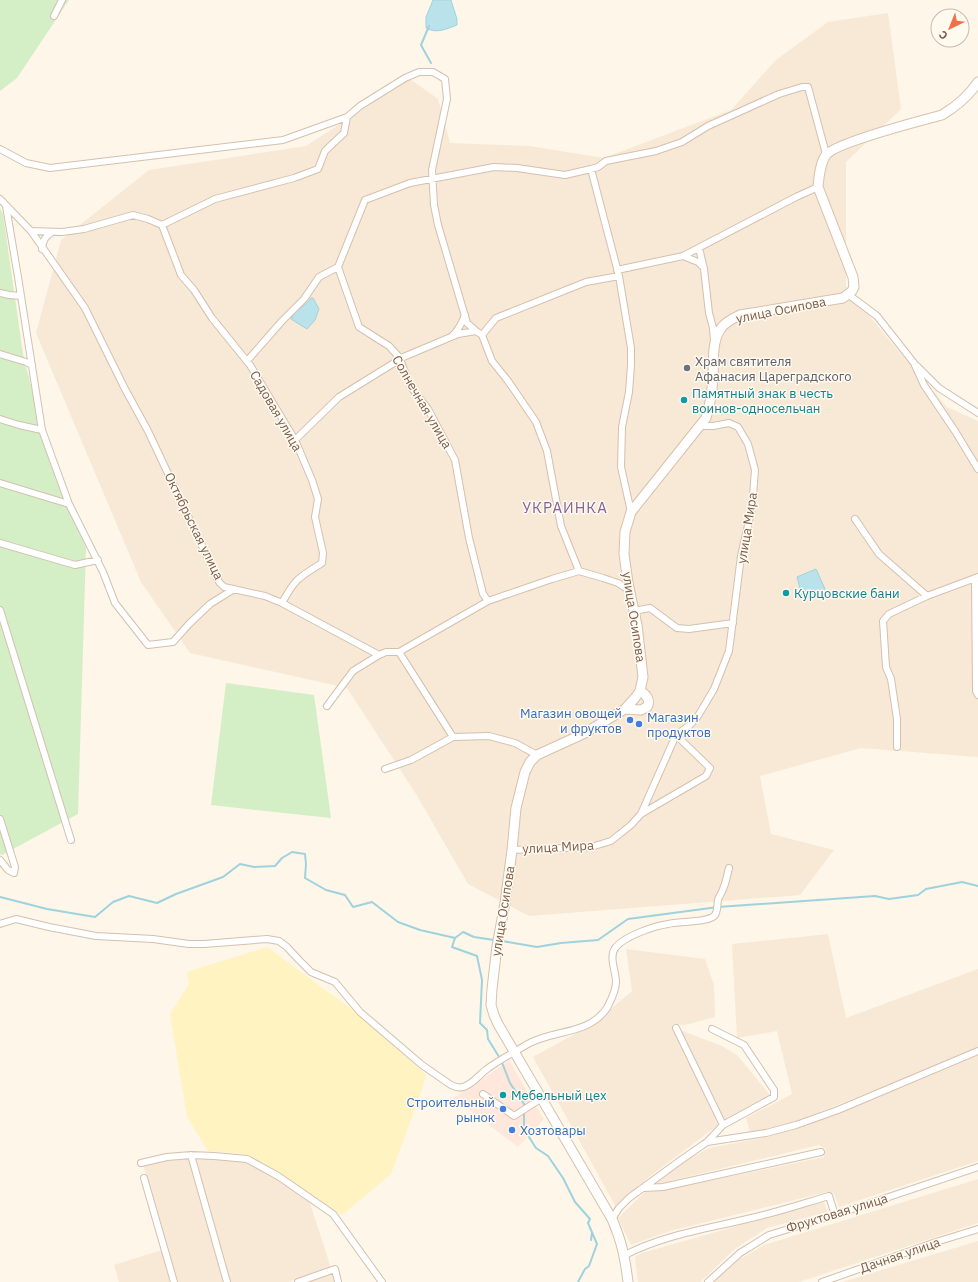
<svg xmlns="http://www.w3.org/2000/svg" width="978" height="1282" font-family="'IBM Plex Sans',sans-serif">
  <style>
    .residential { fill: #f7e9d6 }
    .commercial { fill: #ffe7db }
    .green { fill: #d4eec5 }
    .sand { fill: #fff3c1 }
    .water { fill: #bae2ea; stroke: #9fd2dd }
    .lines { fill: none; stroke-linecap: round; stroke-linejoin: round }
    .stream { stroke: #9fd2dd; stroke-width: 2 }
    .street-casing { stroke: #d4c0af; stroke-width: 8 }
    .secondary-casing { stroke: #d8c1ab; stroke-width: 11 }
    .street { stroke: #fff; stroke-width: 6 }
    .secondary { stroke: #fff; stroke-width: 9 }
    .worship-dot { fill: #6b7280; stroke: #fffaf0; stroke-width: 1.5 }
    .culture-dot { fill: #0f9aa8; stroke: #fffaf0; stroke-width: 1.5 }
    .shop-dot { fill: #3f7fe0; stroke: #fffaf0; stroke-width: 1.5 }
    .labels { text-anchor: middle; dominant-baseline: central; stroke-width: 3; stroke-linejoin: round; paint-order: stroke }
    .street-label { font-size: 13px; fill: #7b5c49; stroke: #fffaf0 }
    .worship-label { font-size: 13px; fill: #5b616d; stroke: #fffaf0; text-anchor: start }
    .culture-label { font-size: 13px; fill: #0d838f; stroke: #fffaf0; text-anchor: start }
    .shop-label { font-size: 13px; fill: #366cbe; stroke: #fffaf0; text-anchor: end }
    .quarter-label { font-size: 15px; letter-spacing: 1px; fill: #876197; stroke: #fffaf0 }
  </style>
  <rect width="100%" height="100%" fill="#fef6e8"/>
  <path class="residential" d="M888 13 901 109 846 162V286L884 334 947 407 978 421V757L861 748 760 776 771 834 834 850 800 895 529 916 468 884 416 794 347 688 190 653 141 582 36 333 61 240 149 170 306 146 410 79 438 99 450 143 529 146 604 158 731 110 776 60 828 22Z
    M828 934 846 1018 978 969V1050L791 1123 750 1133 746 1118 792 1094 777 1031 737 1038 732 944Z
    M626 949 705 959 714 985 715 1017 685 1025 673 1024 718 1125 649 1177 616 1207 533 1057 593 1024 632 991Z
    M680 1030 722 1046 738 1056 770 1095 723 1121Z
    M978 1053V1161L839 1207 834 1194 827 1192 670 1231 631 1245 618 1218 645 1192 666 1190 824 1157 826 1149 819 1145 653 1185 678 1165 709 1148 767 1137 838 1112Z
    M167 1157 247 1159 308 1197 331 1268 288 1282H178L143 1164Z
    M978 1179V1223L799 1282H712L735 1262 764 1245Z
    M824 1201 827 1212 767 1228 736 1248 700 1282H638L635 1257 642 1253Z
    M978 1241V1282H842Z
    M162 1250 172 1282H119L114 1265Z
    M332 1274 334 1282H306Z"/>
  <path class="commercial" d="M509 1061 544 1119 518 1147 454 1098Z"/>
  <path class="green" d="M0 0H69L17 78 0 91Z
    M0 208 3 214 23 354 42 430 86 548 78 814 2 855 0 854Z
    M226 683 314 695 331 818 211 805Z"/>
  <path class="sand" d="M267 947 358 1014 426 1075 421 1092 391 1174 342 1215 244 1154 208 1151 187 1117 170 1014 189 984 187 972Z"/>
  <path class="water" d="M433 0H451L457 19V25C446 29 437 34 426 28V17Z
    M311 298H313L319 309 315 320 307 329 291 319C294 310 306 306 311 298Z
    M816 569 825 589 803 600 797 577Z"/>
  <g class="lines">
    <path class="stream" d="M429 26 421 45 431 63
      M0 897 47 909 95 917 113 902 129 896 157 903 176 894 223 877 240 864 254 867 275 866 282 858 292 852 305 854 306 864 305 878 326 890 345 895 353 907 372 902 398 922 420 930 455 938 463 932 474 937 494 940
      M455 938 452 947 477 956 482 980 480 1023 487 1030 488 1039 501 1060 510 1083 524 1104V1107
      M502 941 537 947 561 943 598 940 628 919 718 907 875 896 889 899 918 895 926 889 962 882 978 886
      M524 1112V1125L527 1134 536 1148 548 1156 563 1178 575 1202 590 1219 588 1223 597 1244 589 1266 585 1269 578 1282
      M591 1240 592 1233"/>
    <g class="street-casing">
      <path id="street" d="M54 16 62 0
        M0 149 26 163 50 168 283 140 347 117
        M591 169 619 276 631 348V365L629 392 622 427 621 467 631 512
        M0 199 31 231 85 308 125 389 148 431 219 582 224 587 265 596 282 603 379 655 386 652H399L453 737 489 736 515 743 537 755
        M6 206 18 277 42 430 69 504 103 572 115 603 148 645 173 642 189 624 210 604 234 589
        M162 225 215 199 294 178 318 169 325 151 344 133 347 117 360 106 405 78 419 72H433L445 79 447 99 432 170 434 205 438 225 467 323 476 331 482 335 492 361 508 381 536 422 547 451 561 526 579 571
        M162 225 181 275 194 290 212 318 250 365 295 440 312 480 318 499 315 517 323 553 322 563C299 577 295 579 282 603
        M31 231 62 232 84 229 133 215 148 219 162 225
        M699 248 704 269 709 313 713 328 714 341
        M42 249C43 240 45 237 52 232
        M683 256 698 262 703 267
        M338 267 359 327 389 346 399 357 411 387 428 409 455 460 469 538 483 594 488 601
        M617 270 683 256 796 197 818 187
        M0 293 9 295 21 296
        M849 295 877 316 914 363 924 385 955 431 978 469
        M482 335 496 318 586 282 619 276
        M452 336C459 330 462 323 465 315
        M0 354 26 362 32 365
        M247 361 282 321 304 299 319 277 338 267 365 200 410 183 494 167 517 168 565 175 591 169 598 167 606 161 656 151 682 142 708 126 779 94 802 87H808L826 154
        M917 366 939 388 978 413
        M0 419 19 425 42 430
        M295 440 339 397 394 363 399 357 401 358 458 334 476 331
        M0 483 69 504
        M855 519 879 554 927 596
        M0 543 75 565 98 560
        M975 578 976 691 978 695
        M0 610 71 840
        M634 611 650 608 677 628 689 629 733 623
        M399 652 488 601 552 579 579 571 603 578 618 583 630 591
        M327 706 353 671 379 655
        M897 747V719L891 679 886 667 883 621 889 614 927 596 978 577
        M385 769 411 760 453 737
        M641 814 706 776 710 768 676 735
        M0 819 15 867 14 873 8 870 0 860
        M512 850 591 847 611 841 631 825 641 814 676 735 690 725 698 716 714 689 729 651 741 556 752 508 755 470 748 444 738 427 729 423 713 426H700
        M0 924 16 919 49 927 96 936 153 939 189 944H204L267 939 279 941 287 947 299 960 311 972 335 982 360 1012 422 1065 451 1085C455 1087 459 1088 463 1087 472 1085 480 1074 487 1069 499 1060 513 1053 526 1045 552 1029 588 1036 607 1008 611 1000 616 991 616 982 616 971 608 956 616 947 625 936 654 926 668 924 679 921 709 923 715 915 718 910 717 905 718 900 719 896 722 893 723 889 726 883 727 875 729 868
        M676 1028 723 1125
        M483 1094 514 1116 542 1098
        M707 1142 766 1133 796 1125 838 1110 978 1051
        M191 1155 227 1282
        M141 1163 167 1157 191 1155 214 1156 247 1159 278 1176 333 1214 382 1282
        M144 1178 174 1282
        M643 1188 663 1187 821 1152
        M612 1219 619 1208 629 1198 681 1160 707 1142 723 1125 774 1097V1090L744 1045 712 1029
        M625 1255C663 1235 706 1229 747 1219 775 1213 802 1204 829 1196L835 1215
        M298 1282 335 1269 338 1282
        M708 1282 740 1253 769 1235 835 1215 978 1167
        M822 1282 936 1242 978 1229"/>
    </g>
    <g class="secondary-casing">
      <path id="secondary" d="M625 709 641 710 647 707C651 700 646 694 640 691
        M628 1282C625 1258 622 1242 612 1219L498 1024 494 1015 491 1005 492 989 497 946 505 903 512 850 516 808 525 772 530 762 537 755 583 734 625 709 635 698 640 691 643 677 637 625 628 583 624 554 625 532 631 512 706 418C710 405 712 392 713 378 714 362 711 340 722 327 727 321 734 318 740 315L843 298 852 291 854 287 853 277 818 187C819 177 820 163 826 155 835 143 923 120 942 115 957 106 968 97 978 82"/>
    </g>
    <use href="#street" class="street"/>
    <use href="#secondary" class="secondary"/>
  </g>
  <circle class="worship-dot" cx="687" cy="368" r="4"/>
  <g class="culture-dot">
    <circle cx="684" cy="400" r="4"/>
    <circle cx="786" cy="593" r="4"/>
    <circle cx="503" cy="1095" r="4"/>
  </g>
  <g class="shop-dot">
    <circle cx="630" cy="720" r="4"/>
    <circle cx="639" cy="724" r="4"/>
    <circle cx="503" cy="1109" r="4"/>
    <circle cx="512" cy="1130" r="4"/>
  </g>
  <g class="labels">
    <g class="street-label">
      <text transform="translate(781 310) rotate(-11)">улица Осипова</text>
      <text transform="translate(422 402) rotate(60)">Солнечная улица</text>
      <text transform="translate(276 411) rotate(60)">Садовая улица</text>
      <text transform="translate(194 526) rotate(64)">Октябрьская улица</text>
      <text transform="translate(747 528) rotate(-81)">улица Мира</text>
      <text transform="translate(634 617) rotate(81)">улица Осипова</text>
      <text transform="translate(558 847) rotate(-3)">улица Мира</text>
      <text transform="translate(503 911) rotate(-81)">улица Осипова</text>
      <text transform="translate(837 1213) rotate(-17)">Фруктовая улица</text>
      <text transform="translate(900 1255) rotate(-19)">Дачная улица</text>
    </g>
    <g class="worship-label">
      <text x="695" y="361">Храм святителя<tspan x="695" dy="15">Афанасия Цареградского</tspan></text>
    </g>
    <g class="culture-label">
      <text x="692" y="393">Памятный знак в честь<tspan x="692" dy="15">воинов-односельчан</tspan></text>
      <text x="794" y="593">Курцовские бани</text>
      <text x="511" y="1095">Мебельный цех</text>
    </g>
    <g class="shop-label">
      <text x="622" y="713">Магазин овощей<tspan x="622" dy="15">и фруктов</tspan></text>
      <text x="647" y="717" text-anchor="start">Магазин<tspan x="647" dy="15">продуктов</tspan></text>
      <text x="495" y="1102">Строительный<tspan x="495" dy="15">рынок</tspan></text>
      <text x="520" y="1130" text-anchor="start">Хозтовары</text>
    </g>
    <g class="quarter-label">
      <text x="565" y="507">УКРАИНКА</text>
    </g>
  </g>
  <g transform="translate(950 28) rotate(223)"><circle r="19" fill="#fffaf0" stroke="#cabbad"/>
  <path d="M0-3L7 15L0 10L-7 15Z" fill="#f17044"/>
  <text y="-6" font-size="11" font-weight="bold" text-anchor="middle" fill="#7b5c49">С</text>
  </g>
</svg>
